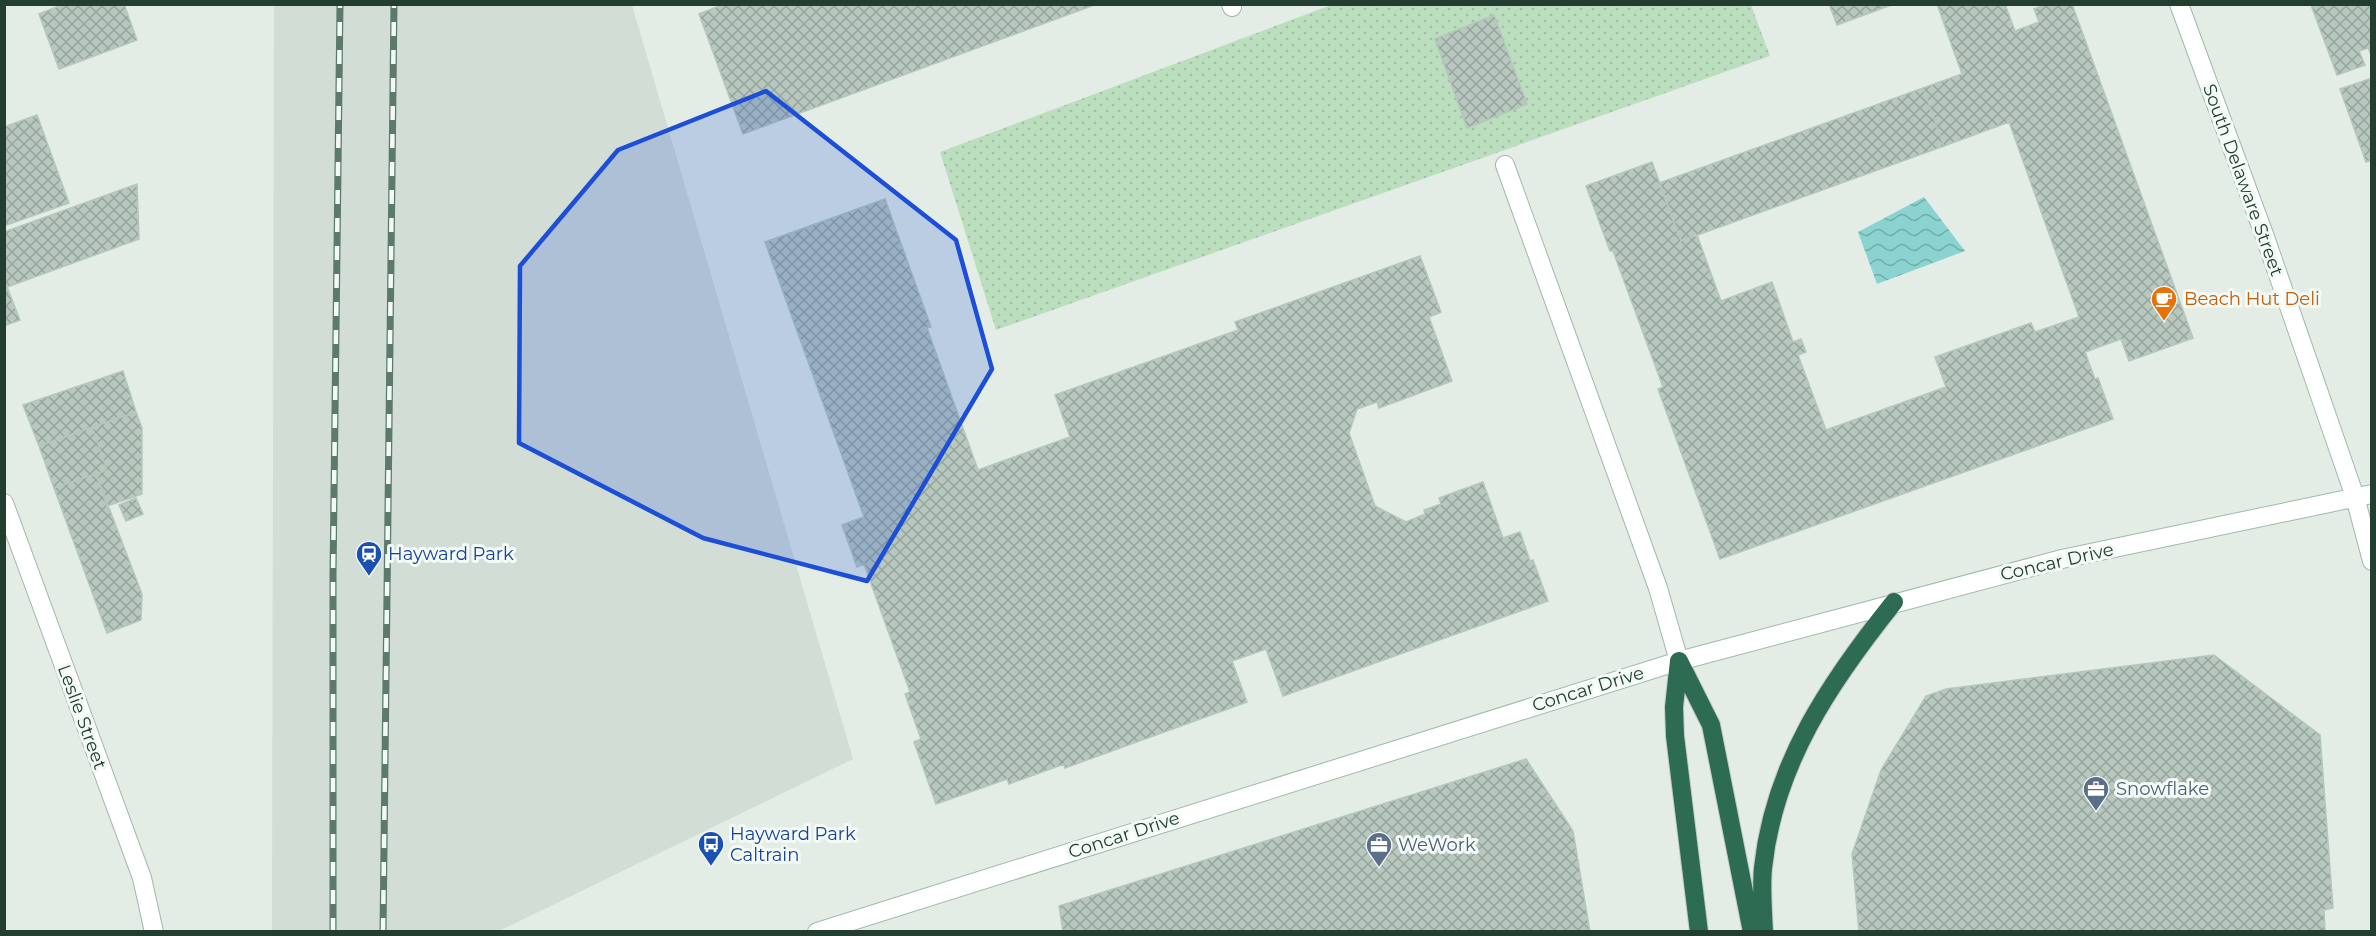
<svg xmlns="http://www.w3.org/2000/svg" width="2376" height="936" font-family="Montserrat,sans-serif">
  <style>
    .built { fill: #d1ddd5 }
    .park { fill: url(#park-dots) }
    .water { fill: url(#water-waves) }
    .building { fill: url(#building-cross-hatch); stroke: #b5c7bc; stroke-width: 1.5 }
    .lines { fill: none; stroke-linecap: round; stroke-linejoin: round }
    .street-casing { stroke: #a5b5ac; stroke-width: 20 }
    .secondary-casing { stroke: #a1b9ac; stroke-width: 20 }
    .highway-casing { stroke: #c1c9c5; stroke-width: 20 }
    .street { stroke: #fff; stroke-width: 18 }
    .secondary { stroke: #fff; stroke-width: 18 }
    .highway { stroke: #2d6b53; stroke-width: 18 }
    .rail-casing { stroke: #5c7a6c; stroke-width: 7 }
    .rail { stroke: #f3f9f5; stroke-width: 4.5; stroke-dasharray: 14; stroke-linecap: butt }
    .marked { fill: #1d4ed8; fill-opacity: 0.2; stroke: #1d4ed8; stroke-width: 4.5; stroke-linejoin: round }
    .labels { text-anchor: middle; dominant-baseline: central; stroke-width: 6; stroke-linejoin: round; paint-order: stroke }
    .street-label { font-size: 18px; fill: #223e31; stroke: #f3f9f5 }
    .food-label { font-size: 18px; fill: #c56008; stroke: #f3f9f5; text-anchor: start }
    .transit-label { font-size: 18px; fill: #164399; stroke: #f3f9f5; text-anchor: start }
    .service-label { font-size: 18px; fill: #4e5e75; stroke: #f3f9f5; text-anchor: start }
  </style>
  <defs>
    <pattern id="park-dots" width="8" height="8" patternUnits="userSpaceOnUse" patternTransform="scale(1.5)"><rect width="8" height="8" fill="#bbdebe"/><path d="M2 2h.1M6 6h.1" fill="none" stroke="#a0c0a4" stroke-width="1.8" stroke-linecap="round"/></pattern>
    <pattern id="water-waves" width="16" height="10" patternUnits="userSpaceOnUse" patternTransform="scale(1.5)"><rect width="16" height="10" fill="#8ad3d0"/><path d="M0 5q4-4 8 0t8 0" fill="none" stroke="#70ada9"/></pattern>
    <pattern id="building-cross-hatch" width="8" height="8" patternUnits="userSpaceOnUse" patternTransform="scale(1.5)"><rect width="8" height="8" fill="#b8c8bf"/><path d="M0 0l8 8M0 8l8-8" fill="none" stroke="#95a49c"/></pattern>
  </defs>
  <rect width="100%" height="100%" fill="#e3ede6"/>
  <path class="built" d="M274 5H632L853 759 499 931H272Z"/>
  <path class="park" d="M1331 5H1751L1770 56 996 330 940 152Z"/>
  <path class="water" d="M1924 197 1965 251 1877 284 1858 232Z"/>
  <path class="building" d="M64 4H124L137 40 59 69 39 14Z
    M724 4 739 5 1097 4 743 134 699 14Z
    M1829 4H1894L1837 25Z
    M1937 4H2005L2015 31 2039 22 2034 9 2047 4H2072L2193 338 2129 361 2121 339 2085 352 2095 379 2098 378 2113 419 1720 559 1658 389 1663 387 1613 251H1610L1586 186 1652 162 1681 241 1697 235 1721 301 1772 282 1793 342 1801 339 1806 352 1798 355 1826 430 1946 387 1935 357 2031 323 2035 332 2079 317 2009 122 1944 146 1923 88 1962 74Z
    M2372 4V57L2368 48 2359 51 2365 65 2337 75 2311 5Z
    M1494 15 1527 104 1467 128 1435 39Z
    M2372 78V160L2366 162 2340 89Z
    M1923 88 1944 146 1681 241 1659 183Z
    M37 115 69 203 4 226V127Z
    M137 184 139 239 7 287 20 320 4 326V232Z
    M885 199 931 327 927 328 978 470 1070 437 1055 395 1238 330 1235 322 1420 256 1441 312 1429 317 1452 381 1379 408 1377 402 1357 409 1349 433 1375 506 1406 522 1425 514 1424 510 1441 504 1439 498 1483 482 1503 538 1520 532 1530 561 1533 560 1548 601 1283 696 1266 649 1232 661 1247 702 1065 768 1064 764 1009 784 1007 779 936 804 914 742 921 739 905 694 910 692 864 564 857 567 842 525 864 517 765 242Z
    M123 371 136 412 39 446 23 405Z
    M136 412 142 428V494L107 506 96 474 107 470 92 427Z
    M92 427 107 470 54 488 39 446Z
    M96 474 142 594 141 620 107 633 54 488Z
    M136 498 143 514 126 521 119 505Z
    M2214 655 2320 735 2333 908 2324 910 2325 932H1859L1852 854 1881 770 1926 696 1946 689Z
    M1526 759 1573 831 1590 932H1063L1059 906Z"/>
  <g class="lines">
    <g class="street-casing">
      <path id="street" d="M1231 4 1232 7
        M1505 165 1658 588 1679 661
        M4 503 142 878 154 932"/>
    </g>
    <g class="secondary-casing">
      <path id="secondary" d="M2179 4 2265 237 2355 497 2372 561
        M817 932 1679 661 2062 559 2372 494"/>
    </g>
    <g class="highway-casing">
      <path id="highway" d="M1679 661 1711 725 1752 932
        M1679 661 1674 707 1675 736 1699 932
        M1764 932C1763 911 1761 888 1763 868 1774 764 1830 682 1894 602"/>
    </g>
    <use href="#street" class="street"/>
    <use href="#secondary" class="secondary"/>
    <use href="#highway" class="highway"/>
    <g class="rail-casing">
      <path id="rail" d="M333 932V576L340 4
        M383 932 394 4"/>
    </g>
    <use href="#rail" class="rail"/>
  </g>
  <path class="marked" d="M766 91 956 240 992 369 867 581 703 538 519 443 520 266 618 150Z"/>
  <defs>
    <g id="cafe-pin" transform="scale(1.35)"><path d="M0 17L-7.5 6A9.5 9.5 0 1 1 7.5 6Z" fill="#e8710a" stroke="#f3f9f5"/><path d="M-5.5-4.5H6V0H3Q3 3.5 0 3.5H-2.5Q-5.5 3.5-5.5 0ZM3-3.2v2h1.7v-2ZM-6 4.5H4V6H-6Z" fill="#fff"/></g>
    <g id="station-pin" transform="scale(1.35)"><path d="M0 17L-7.5 6A9.5 9.5 0 1 1 7.5 6Z" fill="#1a4fb4" stroke="#f3f9f5"/><path d="M-3-6H3Q5-6 5-4V2Q5 4 3 4L4.5 6H3L1.5 4h-3L-3 6H-4.5L-3 4Q-5 4-5 2V-4Q-5-6-3-6ZM-3.5-4v3h7v-3ZM-3.5 1v1.5H-2V1ZM2 1v1.5H3.5V1Z" fill="#fff"/></g>
    <g id="office-pin" transform="scale(1.35)"><path d="M0 17L-7.5 6A9.5 9.5 0 1 1 7.5 6Z" fill="#5c6f8a" stroke="#f3f9f5"/><path d="M-6-3h4V-5.5h4V-3h4V5H-6ZM-1-4.5V-3h2v-1.5ZM-6 0V1H6V0Z" fill="#fff"/></g>
    <g id="bus-pin" transform="scale(1.35)"><path d="M0 17L-7.5 6A9.5 9.5 0 1 1 7.5 6Z" fill="#1a4fb4" stroke="#f3f9f5"/><path d="M-5-6H5V4H4V6H2V4H-2V6H-4V4H-5ZM-3.5-4V0h7V-4ZM-3.5 1.2v1.5H-2V1.2ZM2 1.2v1.5H3.5V1.2Z" fill="#fff"/></g>
  </defs>
  <g fill-rule="evenodd">
    <use href="#cafe-pin" x="2164" y="299"/>
    <use href="#station-pin" x="369" y="554"/>
    <use href="#office-pin" x="2096" y="789"/>
    <use href="#bus-pin" x="711" y="844"/>
    <use href="#office-pin" x="1379" y="845"/>
  </g>
  <g class="labels">
    <g class="street-label">
      <text transform="translate(2243 180) rotate(70)">South Delaware Street</text>
      <text transform="translate(2057 562) rotate(-13)">Concar Drive</text>
      <text transform="translate(1588 689) rotate(-17)">Concar Drive</text>
      <text transform="translate(82 717) rotate(70)">Leslie Street</text>
      <text transform="translate(1124 835) rotate(-18)">Concar Drive</text>
    </g>
    <g class="food-label">
      <text x="2184" y="299">Beach Hut Deli</text>
    </g>
    <g class="transit-label">
      <text x="388" y="554">Hayward Park</text>
      <text x="730" y="834">Hayward Park<tspan x="730" dy="21">Caltrain</tspan></text>
    </g>
    <g class="service-label">
      <text x="2116" y="789">Snowflake</text>
      <text x="1398" y="845">WeWork</text>
    </g>
  </g>
  <rect width="2376" height="936" fill="none" stroke="#223e31" stroke-width="12"/>
</svg>
